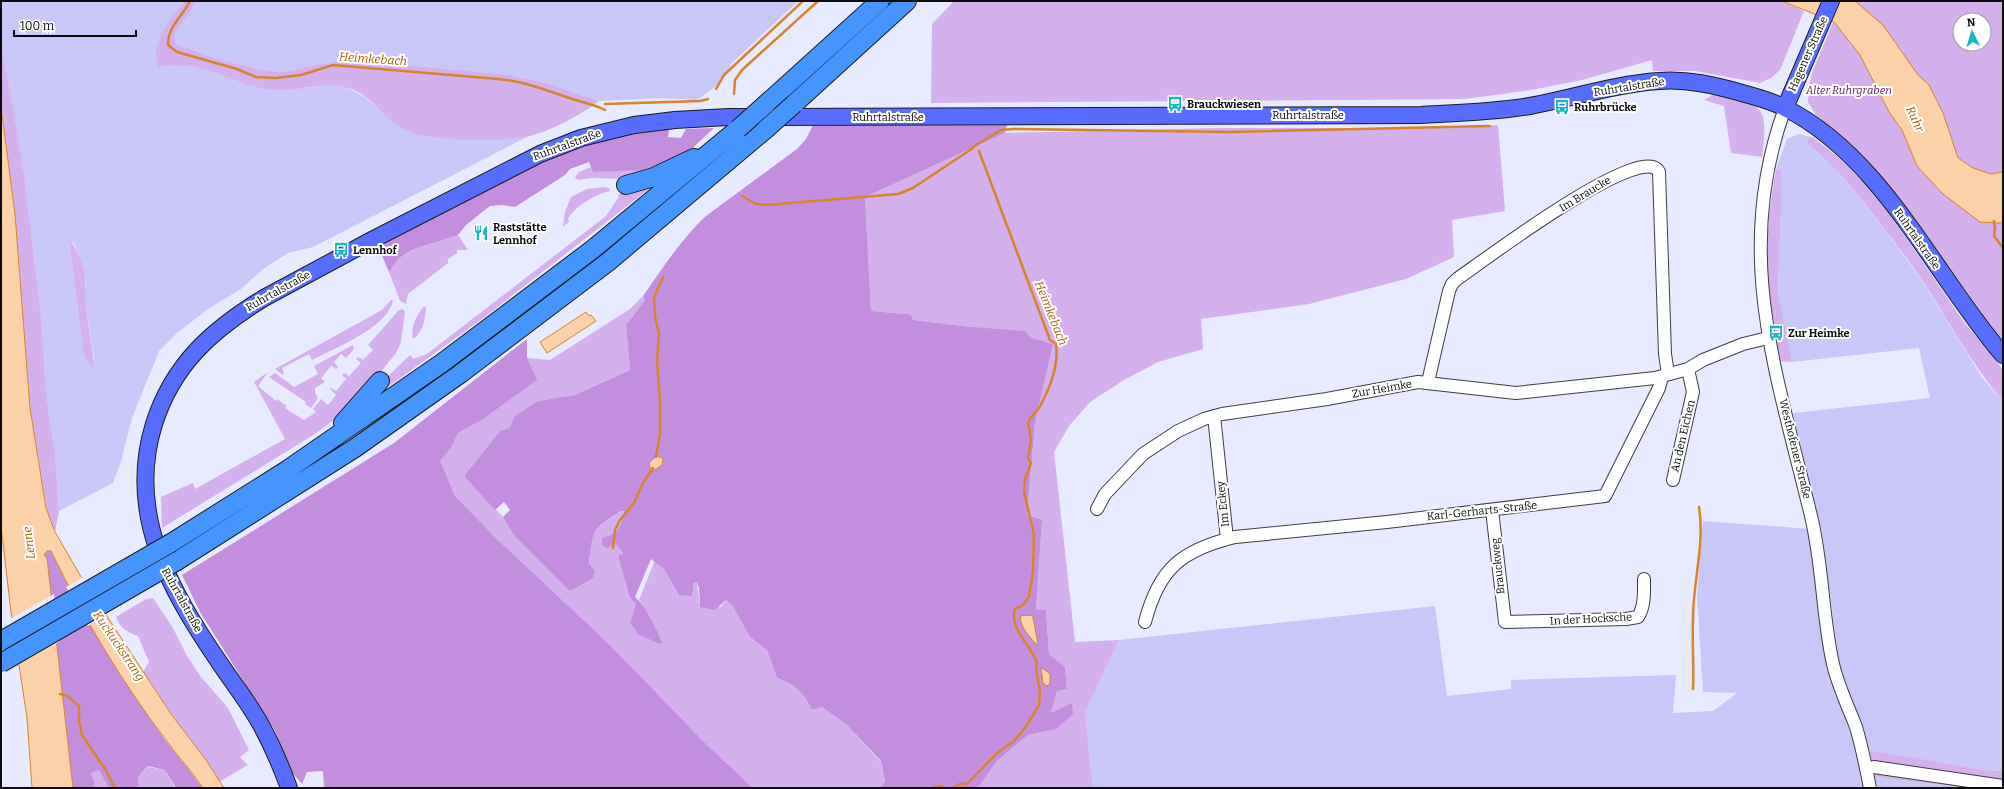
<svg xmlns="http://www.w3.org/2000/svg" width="2004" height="789" font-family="Bitter,serif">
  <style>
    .farmland { fill: #c8c7f7; fill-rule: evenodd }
    .green { fill: #d4b0ec; fill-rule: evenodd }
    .forest { fill: #c38ede }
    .water { fill: #fbd1a9; stroke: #d7842a }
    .pier { fill: #e8eaff }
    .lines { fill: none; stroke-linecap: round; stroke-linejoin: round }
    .stream { stroke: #d7842a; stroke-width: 2.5 }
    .minor-casing { stroke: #3e3e3e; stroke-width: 14 }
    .major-casing { stroke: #1c1c1c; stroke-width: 18 }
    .highway-casing { stroke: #1c1c1c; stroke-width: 20 }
    .minor { stroke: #fff; stroke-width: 12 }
    .major { stroke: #586dff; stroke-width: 16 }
    .highway { stroke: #4694ff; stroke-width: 18 }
    .highway-bridge-casing { stroke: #1c1c1c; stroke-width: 20; stroke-linecap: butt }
    .highway-bridge { stroke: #4694ff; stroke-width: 18 }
    .labels { text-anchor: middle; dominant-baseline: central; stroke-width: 4; stroke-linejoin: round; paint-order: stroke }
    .street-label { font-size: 11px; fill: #0b0b0b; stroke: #fff }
    .park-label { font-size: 11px; font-style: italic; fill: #5f1766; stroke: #fff }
    .poi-label { font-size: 11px; font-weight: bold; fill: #0b0b0b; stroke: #fff; text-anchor: start }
    .water-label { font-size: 12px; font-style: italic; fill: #a4610c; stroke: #fff }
  </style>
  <rect width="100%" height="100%" fill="#e8eaff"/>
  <path class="farmland" d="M1 1H185L172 19 158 67 181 66 202 68 221 74 306 88 328 85 346 87 363 96 401 128 490 139 527 137 313 247 288 253 263 269 241 289 208 309 177 333 159 351 132 418 121 461 113 483 59 511 55 455 46 392 42 325 25 180 10 89 1 49ZM69 241 74 243 83 266 86 282V307L94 356V370L84 356Z
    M197 1H798L731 64 721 82 697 100 660 98 599 101 549 84 511 75 353 60 324 63 284 72 257 69 215 58 176 44 175 34Z
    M1799 134 1812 137 1807 142 1823 155 1856 193 1887 233 1919 276 1983 379 2003 401V770L1989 771 1913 757 1870 751 1839 666 1822 532 1793 413 1930 398 1919 348 1792 362 1778 292 1782 181 1781 170 1776 169 1787 139Z
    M1703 521 1810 529 1824 651 1830 677 1854 741 1864 788H1093L1085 713 1119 640 1435 606 1447 696 1511 689V680L1676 675 1673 713 1713 711 1737 693 1703 692 1697 596Z
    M1875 777 1966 788H1878Z"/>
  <path class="green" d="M185 1H197L175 34 176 44 215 58 257 69 284 72 324 63 353 60 511 75 549 84 599 101C583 114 547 133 526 137 500 142 424 142 401 128 381 116 369 92 345 87 323 82 299 91 276 90 250 89 228 75 203 69 189 65 173 66 158 67 158 62 156 56 156 51 159 32 174 15 185 1Z
    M954 1H1782L1804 11 1780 70 1771 78 1760 83 1695 71H1653L1652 60 1582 80 1531 90 1465 99 931 103 932 24Z
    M1842 1H2003V342L1900 199 1876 171 1843 137 1816 115 1808 102 1809 85 1812 73ZM1960 20H1984V44H1960Z
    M1 49 10 89 25 180 42 325 46 392 55 455 59 511 55 532 46 508 30 408 15 214 1 107Z
    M1714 94C1763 106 1769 102 1762 157L1731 153 1724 106 1704 100Z
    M1498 125 1505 211 1452 220 1454 257 1406 279 1309 304 1201 319 1203 349 1158 362 1124 380 1090 402 1069 426 1054 452 1075 642 1119 640 1085 713 1093 788H974L980 785 997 761 1028 735 1056 729 1051 713 1057 691 1067 689 1065 667 1049 654 1046 610H1036L1042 520 1027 515 1035 423 1053 344 971 327 913 320 907 314 871 311 865 197 1005 133 1219 128H1447Z
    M1812 137C1880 184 1919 261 1967 326 1973 333 2002 366 2003 371 2004 379 2003 392 2003 401 1970 363 1948 319 1920 277 1908 259 1895 243 1882 226 1859 196 1836 166 1806 142Z
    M682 158 624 179 592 178 578 180 575 177 579 172 591 167 593 172Z
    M1776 169 1781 170 1782 181 1778 292 1792 362 1778 361C1777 352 1778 343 1777 334 1776 323 1770 314 1769 304 1764 257 1768 215 1776 169Z
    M648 186 650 188 486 316 374 397 389 375 409 356 411 355 413 359 427 354 606 216 619 197 618 195 628 189Z
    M603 187 609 188 610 191C596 194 575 206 568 219L569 222 563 227 565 212 571 197 587 189Z
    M458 235 468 250H457V253L448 259V263L408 294 406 304 400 301 389 272 398 259 411 250Z
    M69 240C74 243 81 260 83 266 87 279 85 293 86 306 88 328 94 349 94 371L84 356Z
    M643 296 645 300 626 325 630 370 575 395 538 401 516 416 509 428 500 431 464 476 503 517 513 534 595 571 589 563C594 527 591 531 622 511H624C620 528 620 533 602 538L615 543 623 553 618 556 630 598 636 604 630 623 639 635 659 644 650 618 639 600 655 560 664 569 679 595 693 591V583L697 582 700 607H721L726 600 732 605 750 637 767 650 777 678C797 687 803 690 812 710L822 707 846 724 881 762 885 782 879 788H753L703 741 609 644 497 539 455 496 439 461 452 446 458 433 480 421 527 358 550 360 630 309Z
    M391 300H393C388 328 334 348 312 360L309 354 282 368 284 374 283 375 275 369 382 310Z
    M424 306 426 308C425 320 423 332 413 339 410 327 417 315 424 306Z
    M402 309 405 311 401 342 396 353 355 404 315 434 162 528 161 497 193 483 195 489 285 439 254 382 268 372 258 386 276 401 277 399 287 406 285 408 304 420 316 412 313 409 321 399 328 405 336 395 330 389 331 388 336 391 346 379 342 375 344 373 349 376 361 363 356 359 358 357 363 360 373 350 368 345 399 310Z
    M353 345 354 349 346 358 341 354 334 362 338 367 336 369 331 366 321 378 325 382 315 388V393L318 398 311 408 305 404 306 402 269 377 275 373 294 387 318 374 314 366Z
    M153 598 173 628 187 656 201 677 228 708 249 750 240 757 248 765 219 782 206 760 171 714 143 672 149 662 138 636C127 632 120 628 116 617L146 599Z
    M1870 751 1913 757 1989 771 2003 770V788H1966L1875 777Z
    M148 767 165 770 175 788H139L138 777Z
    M99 770 109 788H93L95 784 91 773Z"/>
  <path class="forest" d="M814 123H1006L1007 125 1005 133 865 197 871 311 907 314 911 315 913 320 971 327 1025 331 1031 338 1053 344 1035 423 1027 515 1042 520 1036 610H1046L1049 654 1065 667 1067 689 1057 691 1051 713 1072 703 1073 714 1056 729 1028 735 997 761 980 785 974 788H879L885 782 881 761 846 724 822 707 812 710C803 691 797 686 777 678L767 650 750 637 732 605 726 600 715 610 700 607 699 588 697 582 693 583V591L691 596 679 595 664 569 651 559 635 597C645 605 658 631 662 643L659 644 639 635 630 623 636 604 630 598 618 556 623 553 615 543 607 548 602 545V538C620 533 620 528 624 511H621C591 531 594 527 589 563L595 571 593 578 570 591 513 534 503 517 510 510 504 502 495 510 464 476 500 431 509 428 515 416 538 401 575 395 630 370 626 325 645 300 643 296C663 268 681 239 706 216L797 149 806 139Z
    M714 128 682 158 642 170 593 172 589 162 570 169 565 175 515 207 502 205 490 206 466 225 458 235 411 250 398 259 389 272 380 251 386 242C454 205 536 155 612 137 628 133 646 132 663 129L669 130 668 137 681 138 686 129Z
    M527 339V358L537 380 480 421 458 433 452 446 440 461 455 496 497 539 609 644 703 741 753 788H324L323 771 307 772 302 784 290 770 275 731 200 612 182 575 394 443Z
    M47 551H51C83 617 122 680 165 740 177 756 191 771 202 788H176L165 770 148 766 138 777 139 788H109L99 770 91 773 95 784 93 788H73L47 558 44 555Z"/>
  <path class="water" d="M1782 1H1855L1883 25 1918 75 1929 85 1943 113 1958 158 1973 168 1991 174 2003 172V221L2000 223 1980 222 1943 194 1917 166 1902 130 1889 112 1860 55 1834 22Z
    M1 107 15 214 30 408 46 508 55 532 80 575 171 714 206 760 224 788H203C192 771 178 757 166 740 121 681 83 617 51 551H47L44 555 47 558 73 788H32L27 718 11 612 1 526Z
    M586 312 589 316 591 315 596 321 547 353 540 342Z
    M656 456 663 458 662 465 653 471 651 470 649 463Z
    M1031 615 1033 617 1038 644H1036C1028 635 1021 628 1020 616Z
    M1041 667 1050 674V683L1047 686 1043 683Z"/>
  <path class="pier" d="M83 577 107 615 88 626 66 587Z
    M54 594 59 642 17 666 10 619Z"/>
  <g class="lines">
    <path class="stream" d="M190 1C183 16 167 27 168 45L177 52 237 69 256 77 276 78 301 75 333 65 498 79C530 82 549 92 579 101 588 104 596 105 605 110
      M716 89 724 75 803 1
      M734 94 735 80 742 70 818 1
      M605 104 700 101 708 99
      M973 147 1001 130 1014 129 1230 132 1490 126
      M742 196 756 204 767 205 898 194 913 188 973 148
      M1994 221 1995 229 1994 236 2003 248
      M656 457 660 434V400L657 362 659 333 655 317 654 297 663 277
      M613 548 615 530 620 520 634 503 643 483 653 468
      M1693 689C1694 665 1692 642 1693 618 1693 581 1705 545 1699 507
      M60 694C70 695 72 701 79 706V721L82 735 105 769 115 788
      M934 787 941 786 944 788
      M953 788 960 784H967L996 754 1014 741 1025 728 1039 705 1040 692 1036 668 1037 663C1031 644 1009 630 1015 609L1023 605 1029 597 1033 571 1034 535 1024 491 1025 480 1031 463 1028 458 1031 439 1028 423C1030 417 1035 413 1039 408 1049 390 1059 365 1056 344L1050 340 979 151"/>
    <g class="minor-casing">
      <path id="minor" d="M1785 108C1732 253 1777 374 1811 516 1823 565 1822 615 1833 664 1838 686 1848 706 1856 727 1862 747 1866 767 1870 788
        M1428 382 1449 291 1452 284 1457 279C1479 264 1644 139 1659 172L1665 354 1668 374
        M1214 416 1227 539
        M1673 480 1693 392 1688 369
        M1097 509 1105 494 1143 454 1178 431 1204 419 1222 414 1327 399 1418 382 1516 393 1655 378 1688 369 1703 360 1743 344 1768 338
        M1492 510 1505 622 1626 619 1638 617C1645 606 1644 592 1644 579
        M1145 622C1159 568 1182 550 1235 537L1387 522 1605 496 1659 388 1662 377
        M1866 769 1874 767 2003 786"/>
    </g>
    <g class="major-casing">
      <path id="major" d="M1785 108 1831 1
        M289 788C281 766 272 745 261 725 249 703 233 683 219 662 170 590 126 514 154 424 173 364 212 330 264 298L370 241 540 154 581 138 634 125 675 120 728 117 1421 115C1458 113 1494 112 1530 106 1573 98 1615 84 1659 81 1688 79 1714 85 1742 93 1756 97 1772 101 1785 108 1882 156 1935 276 2003 355"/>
    </g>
    <g class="highway-casing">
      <path id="highway" d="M766 104 880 1
        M794 104 907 1
        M626 185 654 177 694 158
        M343 423 380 381
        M171 543 287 470 442 363 593 249 738 129
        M177 561 355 448 460 374 608 262 766 129"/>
    </g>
    <use href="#minor" class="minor"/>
    <use href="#major" class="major"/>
    <use href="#highway" class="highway"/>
    <g class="highway-bridge-casing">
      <path id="highway-bridge" d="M738 129 766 104
        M766 129 794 104
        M1 641 171 543
        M1 663 177 561"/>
    </g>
    <use href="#highway-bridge" class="highway-bridge"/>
  </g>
  <defs>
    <g id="bus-bare" transform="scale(1.2)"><path d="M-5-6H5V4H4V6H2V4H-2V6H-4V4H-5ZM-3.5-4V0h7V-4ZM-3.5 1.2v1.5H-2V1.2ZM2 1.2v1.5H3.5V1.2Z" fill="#19b7c4" stroke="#fff" stroke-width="2.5" paint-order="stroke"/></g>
    <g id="restaurant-bare" transform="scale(1.2)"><path d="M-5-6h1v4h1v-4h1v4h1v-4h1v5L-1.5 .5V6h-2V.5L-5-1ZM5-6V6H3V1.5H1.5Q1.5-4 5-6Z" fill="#19b7c4" stroke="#fff" stroke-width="2.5" paint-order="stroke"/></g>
  </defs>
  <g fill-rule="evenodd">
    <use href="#bus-bare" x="1175" y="104"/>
    <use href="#bus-bare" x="1562" y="107"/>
    <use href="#restaurant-bare" x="481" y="233"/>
    <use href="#bus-bare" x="341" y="250"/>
    <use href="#bus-bare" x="1776" y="333"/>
  </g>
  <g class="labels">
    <g class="street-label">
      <text transform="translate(1808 54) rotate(-66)">Hagener Straße</text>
      <text transform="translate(1629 87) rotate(-9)">Ruhrtalstraße</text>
      <text x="1308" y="115">Ruhrtalstraße</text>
      <text x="888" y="117">Ruhrtalstraße</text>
      <text transform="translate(567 145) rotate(-20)">Ruhrtalstraße</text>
      <text transform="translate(1585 194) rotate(-31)">Im Braucke</text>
      <text transform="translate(1917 239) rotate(55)">Ruhrtalstraße</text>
      <text transform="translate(278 291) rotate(-29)">Ruhrtalstraße</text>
      <text transform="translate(1382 389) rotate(-10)">Zur Heimke</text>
      <text transform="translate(1683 436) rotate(-77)">An den Eichen</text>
      <text transform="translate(1795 449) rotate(76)">Westhofener Straße</text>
      <text transform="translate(1223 504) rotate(-96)">Im Eckey</text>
      <text transform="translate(1482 511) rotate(-6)">Karl-Gerharts-Straße</text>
      <text transform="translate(1498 566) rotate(-96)">Brauckweg</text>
      <text transform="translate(182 600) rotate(61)">Ruhrtalstraße</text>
      <text transform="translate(1591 619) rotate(-3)">In der Hocksche</text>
    </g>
    <g class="park-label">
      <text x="1849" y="90">Alter Ruhrgraben</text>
    </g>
    <g class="poi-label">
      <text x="1187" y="104">Brauckwiesen</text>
      <text x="1574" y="107">Ruhrbrücke</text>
      <text x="493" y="227">Raststätte<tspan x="493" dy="13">Lennhof</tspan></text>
      <text x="353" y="250">Lennhof</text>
      <text x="1788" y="333">Zur Heimke</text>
    </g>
    <g class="water-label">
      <text transform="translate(373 59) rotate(4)">Heimkebach</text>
      <text transform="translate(1915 119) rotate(65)">Ruhr</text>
      <text transform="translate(1051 313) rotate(68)">Heimkebach</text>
      <text transform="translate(29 543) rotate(-97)">Lenne</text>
      <text transform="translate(119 646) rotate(56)">Kuckuckstrang</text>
    </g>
  </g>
  <rect width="2004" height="789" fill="none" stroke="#0b0b0b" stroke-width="4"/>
  <g transform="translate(1972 32) rotate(355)"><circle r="19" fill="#ffffff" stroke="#9d9d9d"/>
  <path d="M0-3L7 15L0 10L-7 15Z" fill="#19b7c4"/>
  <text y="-6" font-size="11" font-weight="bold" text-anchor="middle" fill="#0b0b0b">N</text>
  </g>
  <path d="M14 30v6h122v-6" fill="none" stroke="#0b0b0b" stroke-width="2"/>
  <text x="20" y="30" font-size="12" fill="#0b0b0b" stroke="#ffffff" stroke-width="3" paint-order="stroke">100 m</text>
</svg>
